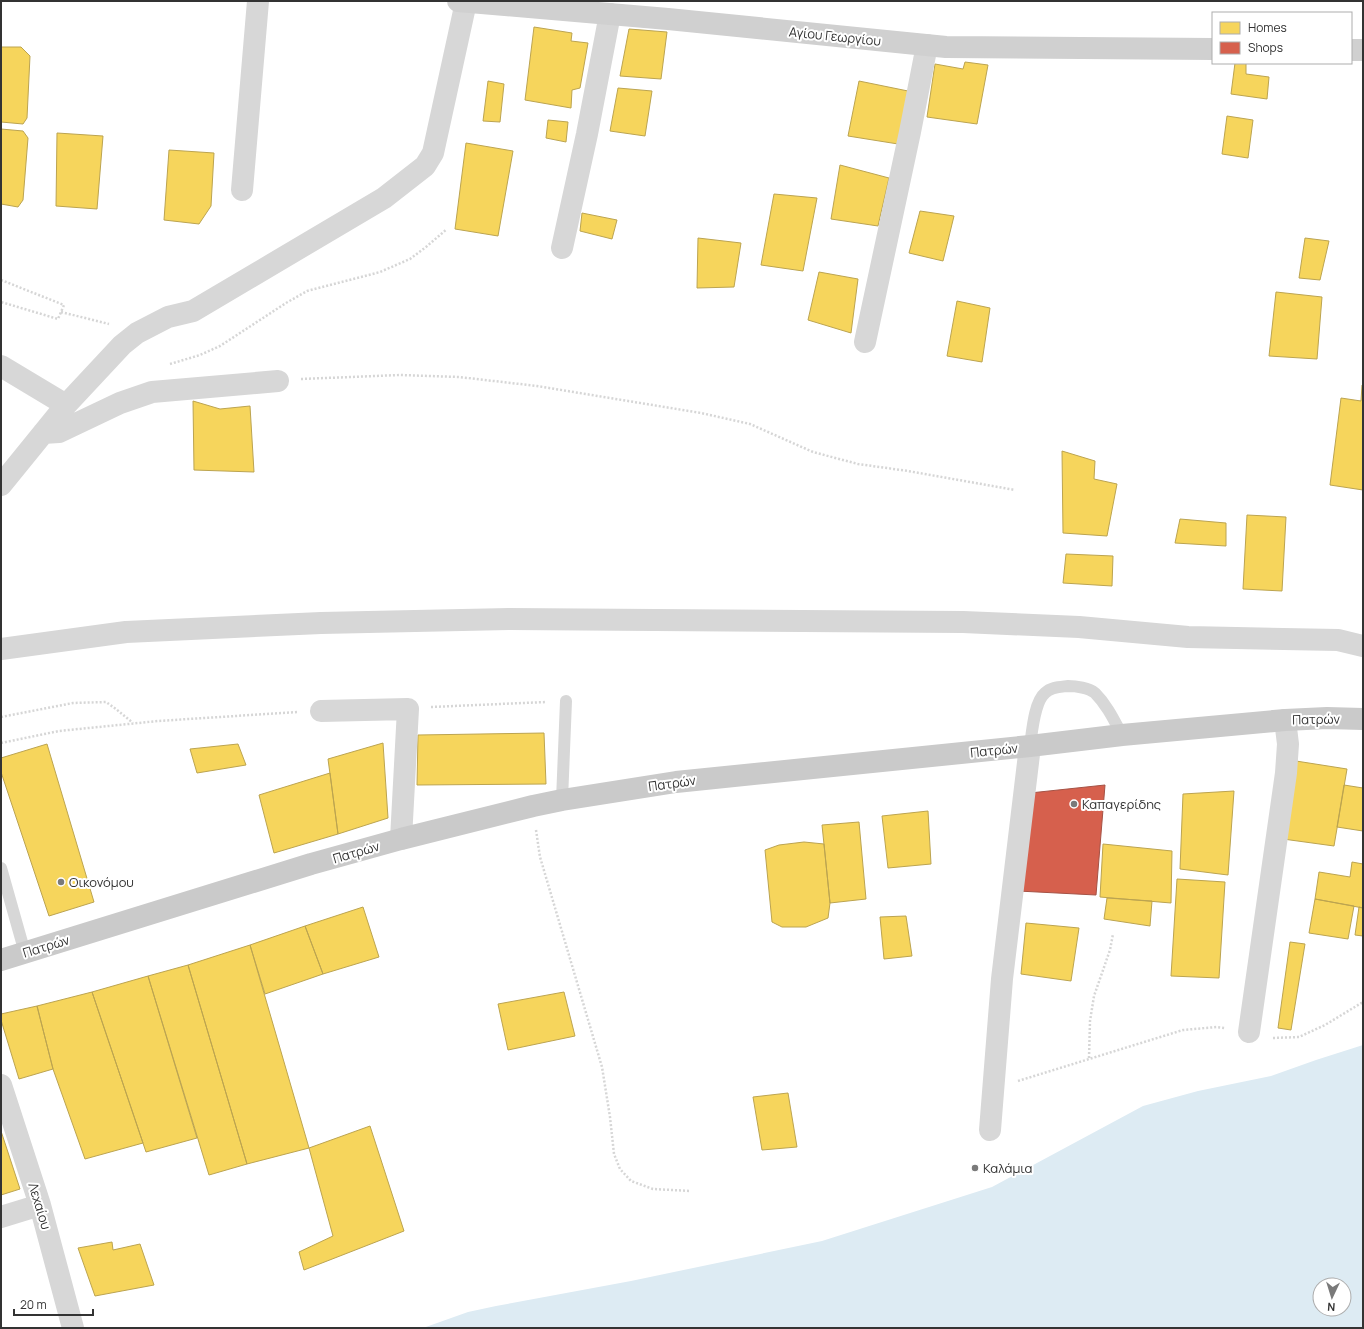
<svg xmlns="http://www.w3.org/2000/svg" width="1364" height="1329" font-family="Manrope,sans-serif">
  <style>
    .water { fill: #ddebf3; fill-rule: evenodd }
    .homes { fill: #f6d55c; stroke: #bca450 }
    .shops { fill: #d6604d; stroke: #a55245 }
    .lines { fill: none; stroke-linecap: round; stroke-linejoin: round }
    .path { stroke: #d6d6d6; stroke-width: 2.5; stroke-dasharray: 2 2; stroke-linecap: butt }
    .lane { stroke: #d7d7d7; stroke-width: 12 }
    .street { stroke: #d7d7d7; stroke-width: 22 }
    .secondary { stroke: #d0d0d0; stroke-width: 22 }
    .primary { stroke: #cacaca; stroke-width: 22 }
    .poi-dot { fill: #7a7a7a; stroke: #fff; stroke-width: 1.5 }
    .labels { text-anchor: middle; dominant-baseline: central; stroke-width: 4; stroke-linejoin: round; paint-order: stroke }
    .street-label { font-size: 13px; fill: #333; stroke: #fff }
    .poi-label { font-size: 13px; fill: #333; stroke: #fff; text-anchor: start }
  </style>
  <rect width="100%" height="100%" fill="#fff"/>
  <path class="water" d="M1363 1045V1328H423L468 1312 496 1306 631 1281 822 1241 992 1187 1143 1106 1198 1091 1271 1076 1316 1060ZM1320 1285H1344V1309H1320Z"/>
  <path class="homes" d="M534 27 572 33 571 41 588 43 580 88 572 90 571 108 525 100Z
    M629 29 667 32 661 79 620 76Z
    M1 47H21L30 56 27 118 23 124 1 122Z
    M965 62 988 65 977 124 927 117 935 64 963 69Z
    M1235 63H1246V74L1269 77 1267 99 1231 94Z
    M488 81 504 84 500 122 483 121Z
    M859 81 908 91 898 144 848 136Z
    M618 88 652 91 645 136 610 131Z
    M1227 116 1253 120 1248 158 1222 154Z
    M548 120 568 122 566 142 546 138Z
    M1 129 23 131 28 138 23 200 18 207 1 204Z
    M57 133 103 136 97 209 56 206Z
    M466 143 513 151 498 236 455 229Z
    M169 150 214 153 211 206 199 224 164 220Z
    M840 165 889 178 878 226 831 219Z
    M774 194 817 198 803 271 761 265Z
    M920 211 954 216 943 261 909 253Z
    M582 213 617 220 612 239 580 231Z
    M698 238 741 243 734 287 697 288Z
    M1305 238 1329 241 1320 280 1299 278Z
    M819 272 858 279 851 333 808 320Z
    M1276 292 1322 297 1317 359 1269 356Z
    M957 301 990 308 982 362 947 356Z
    M1362 385 1363 386V490L1330 485 1341 398 1361 401Z
    M193 401 220 409 250 406 254 472 194 470Z
    M1062 451 1095 461 1094 479 1117 484 1107 536 1063 533Z
    M1247 515 1286 517 1282 591 1243 589Z
    M1180 519 1226 523V546L1175 543Z
    M1066 554 1113 556 1112 586 1063 583Z
    M544 733 546 784 417 785 418 735Z
    M383 743 388 818 338 834 328 759Z
    M47 744 94 902 49 916 1 772V758Z
    M238 744 246 765 197 773 190 749Z
    M1296 761 1347 769 1334 846 1283 839Z
    M330 773 338 834 274 853 259 795Z
    M1344 785 1363 788V831L1337 827Z
    M1234 791 1228 875 1180 869 1183 794Z
    M928 811 931 864 888 868 882 816Z
    M859 822 866 899 830 903 822 825Z
    M804 842 824 844 830 903 828 918 806 927H782L772 922 765 850 779 845Z
    M1103 844 1172 851 1171 903 1100 897Z
    M1352 862 1363 864V908L1315 899 1319 872 1350 877Z
    M1177 879 1225 882 1219 978 1171 976Z
    M1107 898 1152 901 1150 926 1104 919Z
    M1315 899 1354 906 1348 939 1309 933Z
    M363 907 379 957 323 974 305 926Z
    M1359 907 1363 908V936L1355 935Z
    M906 916 912 956 884 959 880 917Z
    M1026 923 1079 928 1071 981 1021 974Z
    M305 926 323 974 265 994 250 945Z
    M1290 942 1305 944 1291 1030 1278 1028Z
    M250 945 309 1148 247 1164 188 965Z
    M188 965 247 1164 209 1175 148 976Z
    M148 976 197 1138 146 1152 92 992Z
    M92 992 143 1143 85 1159 53 1069 37 1006Z
    M564 992 575 1036 508 1050 498 1004Z
    M37 1006 53 1069 19 1079 1 1020V1014Z
    M788 1093 797 1147 762 1150 753 1097Z
    M370 1126 404 1231 304 1270 299 1252 333 1236 309 1148Z
    M1 1131 20 1189 1 1195Z
    M112 1242 113 1250 140 1244 154 1285 95 1296 78 1248Z"/>
  <path class="shops" d="M1105 785 1096 895 1018 891 1030 793Z"/>
  <g class="lines">
    <path class="path" d="M1 280 64 305 58 319 1 302
      M61 312 109 324
      M170 364 200 355 220 346 286 303 307 291 380 272 410 259 426 247 447 229
      M301 379 400 375 459 377 537 386 701 413 750 424 813 452 858 464 908 471 1015 490
      M431 707 546 702
      M1 717 73 703 106 702 116 709 133 723
      M1 743 59 731 158 721 297 712
      M536 830 540 857 602 1067 610 1117 614 1154 620 1169 631 1181 653 1189 691 1191
      M1273 1038 1299 1037 1325 1025 1363 1002
      M1089 1058 1090 1021 1094 996 1110 950 1113 934
      M1018 1081 1183 1030 1217 1027 1225 1028"/>
    <path class="lane" d="M1030 746C1032 733 1034 702 1045 693 1051 687 1060 687 1068 686 1076 686 1089 688 1095 693 1107 705 1114 720 1122 735
      M562 800 566 701
      M1 868 25 953"/>
    <path class="street" d="M242 190 258 1
      M562 248 587 134 610 14
      M865 342 910 132 927 45
      M1 366 66 405
      M43 433 59 432 120 403 152 392 278 381
      M1 485 66 405 122 345 137 333 168 317 193 311 384 198 425 166 433 153 466 2
      M1 649 126 632 321 623 509 619 963 622 1079 627 1188 637 1338 640 1363 646
      M321 711 408 709 401 839
      M1249 1032 1286 773 1288 744 1285 720
      M1 1085 40 1205 73 1328
      M990 1130 1002 979 1030 746
      M1 1217 40 1205"/>
    <path class="secondary" d="M458 1 668 19 946 47 1213 49
      M1351 50H1363"/>
    <path class="primary" d="M1 960 311 864 401 839 533 806 562 800 676 782 1030 746 1122 735 1285 720 1327 718 1363 719"/>
  </g>
  <g class="poi-dot">
    <circle cx="1074" cy="804" r="4"/>
    <circle cx="61" cy="882" r="4"/>
    <circle cx="975" cy="1168" r="4"/>
  </g>
  <g class="labels">
    <g class="street-label">
      <text transform="translate(835 36) rotate(6)">Αγίου Γεωργίου</text>
      <text transform="translate(1316 719) rotate(-1)">Πατρών</text>
      <text transform="translate(994 750) rotate(-6)">Πατρών</text>
      <text transform="translate(672 783) rotate(-8)">Πατρών</text>
      <text transform="translate(356 852) rotate(-16)">Πατρών</text>
      <text transform="translate(46 946) rotate(-17)">Πατρών</text>
      <text transform="translate(40 1206) rotate(73)">Λεχαίου</text>
    </g>
    <g class="poi-label">
      <text x="1082" y="804">Καπαγερίδης</text>
      <text x="69" y="882">Οικονόμου</text>
      <text x="983" y="1168">Καλάμια</text>
    </g>
  </g>
  <rect width="1364" height="1329" fill="none" stroke="#333333" stroke-width="4"/>
  <rect x="1212" y="12" width="140" height="52" fill="#ffffff" stroke="#adadad"/>
  <rect x="1220" y="22" width="20" height="12" fill="#f6d55c" stroke="#adadad"/>
  <text x="1248" y="32" font-size="12" fill="#333333">Homes</text>
  <rect x="1220" y="42" width="20" height="12" fill="#d6604d" stroke="#adadad"/>
  <text x="1248" y="52" font-size="12" fill="#333333">Shops</text>
  <g transform="translate(1332 1297) rotate(184)"><circle r="19" fill="#ffffff" stroke="#adadad"/>
  <path d="M0-3L7 15L0 10L-7 15Z" fill="#7a7a7a"/>
  <text y="-6" font-size="11" font-weight="bold" text-anchor="middle" fill="#333333">N</text>
  </g>
  <path d="M14 1309v6h79v-6" fill="none" stroke="#333333" stroke-width="2"/>
  <text x="20" y="1309" font-size="12" fill="#333333" stroke="#ffffff" stroke-width="3" paint-order="stroke">20 m</text>
</svg>
